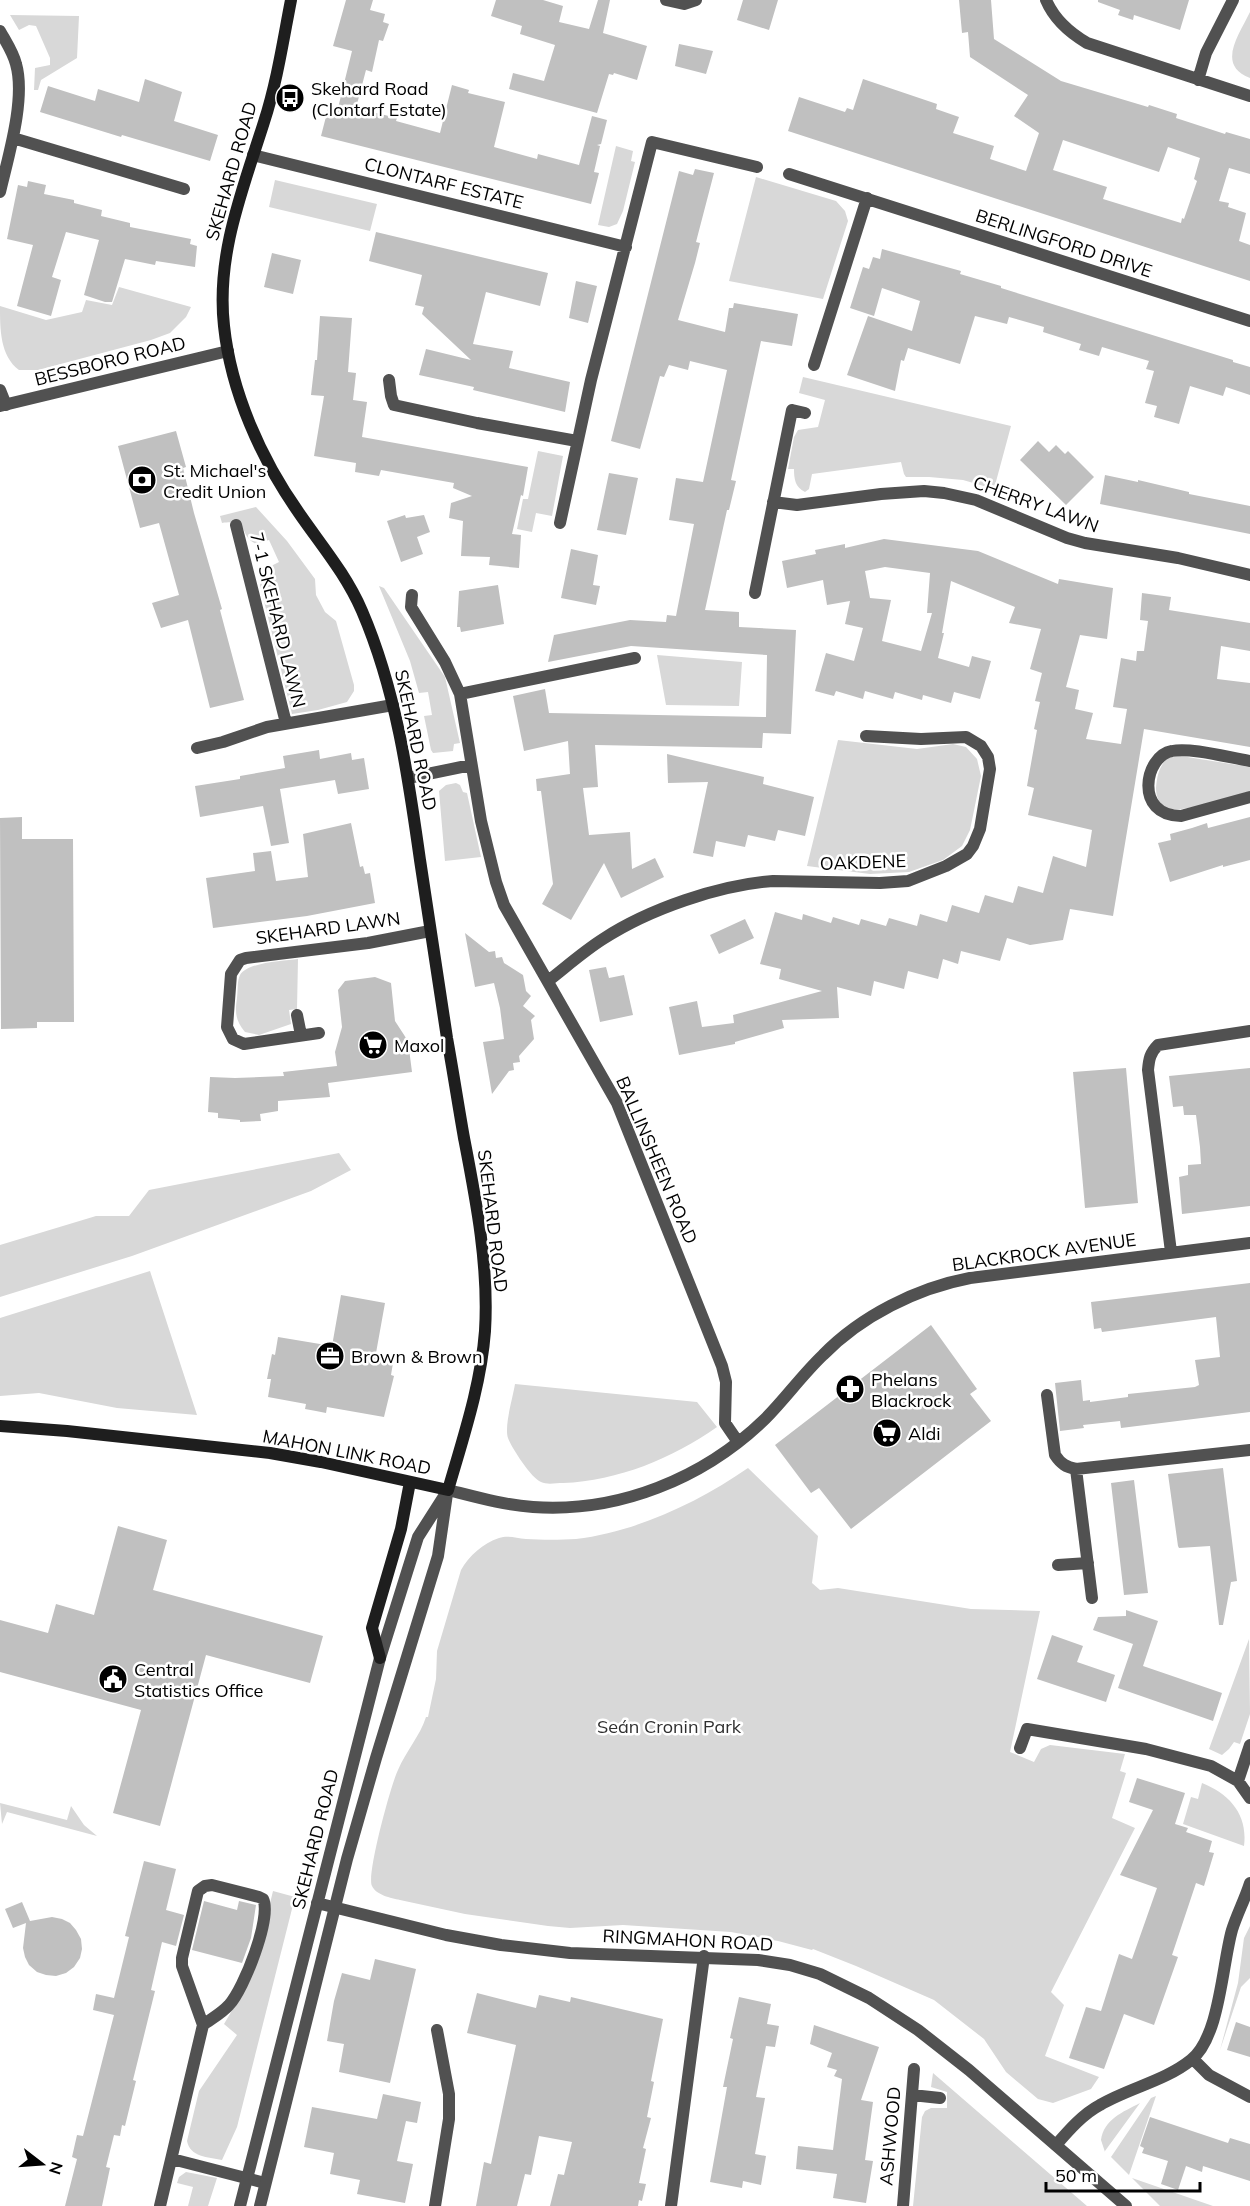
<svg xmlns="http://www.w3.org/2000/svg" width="1250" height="2206" font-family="Mulish,sans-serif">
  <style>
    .green { fill: #d8d8d8 }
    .building { fill: #c0c0c0; fill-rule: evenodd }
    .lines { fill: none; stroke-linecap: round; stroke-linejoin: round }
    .minor { stroke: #515151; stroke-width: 12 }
    .tertiary { stroke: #515151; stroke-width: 12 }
    .secondary { stroke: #1e1e1e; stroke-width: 12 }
    .labels { text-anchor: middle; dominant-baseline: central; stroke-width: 5; stroke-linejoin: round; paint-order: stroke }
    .poi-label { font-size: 18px; fill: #000; stroke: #fff; text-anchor: start }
    .street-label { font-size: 18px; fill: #000; stroke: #fff }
    .park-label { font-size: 18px; fill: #2f2f2f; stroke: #fff }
  </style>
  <rect width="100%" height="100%" fill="#fff"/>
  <path class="green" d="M1250 12V78C1216 65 1239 35 1250 12Z
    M10 15 79 16 77 58 41 80 38 90H34L35 68 50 65V58L36 26 29 25 19 30Z
    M616 146 633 151 631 161 635 162 623 211 617 224 609 227 598 225Z
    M756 177 836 201 845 211 848 221 823 299 729 281Z
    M275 180 377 204 370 231 269 207Z
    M119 287 191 307 186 317 170 333 151 340 38 370H19C0 356 0 329 0 306L46 320 82 312 86 300 112 305Z
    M803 377 1011 426 994 489 963 480 929 477H906L904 474 901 462 812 474 809 489 805 492C795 487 794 479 794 469H788L794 437 798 430 818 427 825 400 799 393Z
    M538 451 563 456 552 516 536 513 532 532 517 529 523 499H528Z
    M256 507 287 541 315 579 316 595 325 612 336 621 354 685V691L347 702 318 710 292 714 260 585 265 569 279 562 269 540 256 544C237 535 252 519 222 523L220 516Z
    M379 586 384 588 445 677 460 743 454 744 453 751 433 753 431 750 424 716 432 715 428 692 419 693 410 661Z
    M657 655 742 662 739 706 666 705Z
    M838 740 917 749 953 744 966 747 977 759 981 776 970 830 962 846 943 860 909 872 870 874 807 866Z
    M1181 756 1250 767V791C1233 796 1186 812 1171 809 1160 807 1156 798 1156 788 1157 776 1159 766 1168 758Z
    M456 783 460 785 463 792 467 793 481 857 445 861 439 791 446 785Z
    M298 959 297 1009 289 1010 291 1024 259 1035 245 1032C235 1020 235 1012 237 998 238 990 237 981 240 975 248 962 284 961 298 959Z
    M339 1153 351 1170 311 1191 132 1256 0 1297V1245L96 1216H129L149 1190Z
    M150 1271 197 1415 117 1408 39 1393 0 1396V1318Z
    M515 1384 697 1402 717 1427C673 1458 618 1481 563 1483 556 1483 547 1485 541 1482 532 1479 511 1447 508 1438 504 1426 513 1397 515 1384Z
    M748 1468 818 1536 812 1583 820 1590 838 1588 971 1609 1040 1611 1010 1752 1034 1762 1041 1749 1050 1745 1125 1754 1120 1771 1126 1773 1112 1818 1135 1828 1051 1992 1064 2005 1045 2056 1099 2077 1091 2089 1053 2103 1038 2099 1006 2072 984 2039 934 2000 856 1966 813 1949 812 1950 778 1941 731 1932 623 1925 570 1928 548 1926 465 1914 400 1900C391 1898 376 1895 372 1886 366 1876 391 1784 398 1770 406 1751 420 1736 426 1717H428L436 1679 437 1651 461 1570C469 1556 483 1543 499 1538 508 1535 516 1538 526 1539 542 1540 560 1540 576 1539 636 1532 699 1502 748 1468Z
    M1249 1639 1250 1714 1240 1744 1234 1742 1229 1749 1222 1755 1209 1749Z
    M1202 1783C1230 1794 1248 1815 1244 1846L1183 1824 1191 1797 1198 1799Z
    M0 1803 67 1820 71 1806 84 1825 97 1836 7 1812 2 1824Z
    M273 1891 295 1897 237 2127 222 2160C208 2157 190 2157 187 2141L199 2091 237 2035 224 2024 252 1977Z
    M1250 1926V1978L1241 1987 1220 2050 1238 1983 1244 1938Z
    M933 2073 1087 2206H913L922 2117 925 2111 931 2108H947V2092L931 2087Z
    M1156 2096 1129 2175 1111 2157 1151 2098Z
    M1140 2103 1105 2151V2152L1101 2140C1104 2119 1123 2112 1140 2103Z
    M186 2172 217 2178 208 2206H188L193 2187 177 2183 179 2177Z
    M1132 2178 1213 2206H1160Z"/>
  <path class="building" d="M346 0H373L370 10 385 14 383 22 389 24 383 41 379 40 372 72 366 70 356 108 397 118 396 121 440 133 452 85 469 90 468 93 505 102 494 147 537 159 538 154 579 165 592 116 607 120 601 144 597 145 600 146 594 172 599 173 591 204 321 136 329 105 338 108 352 51 333 46Z
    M496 0H543L563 6 559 22 589 29 598 0H610L603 33 647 46 637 80 614 73 613 75 609 74 597 113 509 89 513 73 544 81 555 45 520 34 522 26 491 16Z
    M743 0H778L769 30 737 20Z
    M959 0H991L994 39 1061 81 1148 107 1149 105 1177 114 1176 118 1225 134 1226 132 1250 139V174L1229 168 1219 201 1229 203 1228 207 1246 213 1239 241 1250 245V281L788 131 799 97 845 112 847 108 853 110 863 79 937 104 936 109 959 117 953 133 994 146 990 159 1026 171 1039 133 1014 116 1028 95 970 57 968 32 962 33ZM1063 140 1159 172 1168 147 1200 158 1194 179 1197 181 1184 219 1182 218 1181 223 1103 199 1107 187 1053 170Z
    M1098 0H1189L1180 30 1134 15 1133 20 1118 15 1120 10 1098 2Z
    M679 44 713 51 706 74 675 66Z
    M145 79 182 92 174 121 218 135 210 161 122 135 121 137 40 112 48 86 95 101 98 89 139 102Z
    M695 169 714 173 696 242 700 243 695 263 678 320 725 332 729 308H733L734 303 798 314 792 346 761 341 731 480 736 481 729 510H727L705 610 739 612V627L796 630 791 734 763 733 762 748 595 745 598 787 583 788 589 835 630 832 632 869 655 858 664 877 621 898 604 863 571 920 542 904 553 884 541 791H537L536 779 570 774 568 741 524 751 513 696 545 689 549 713 766 717 767 655 631 646 548 662 554 635 630 620 666 622 667 615 676 616 694 524 669 520 676 478 703 482 727 370 690 361 688 370 669 365 664 377 660 376 640 449 611 441 679 171 693 175Z
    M28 181 46 185 44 194 74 200V203L102 210 101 216 130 223V227L191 239 190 244 197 246 195 267 156 261 155 265 125 259 112 302H105L84 295 99 240 66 232 52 277 61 280 51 316 17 306 33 245 7 239 18 185 27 187Z
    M376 232 548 273 540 306 486 292 473 344 513 351 509 368 570 382 565 412 473 390 474 387 419 375 426 349 471 360 422 314 424 307 415 305 422 275 369 261Z
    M882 249 961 271 960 274 1001 286V288L1233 360V362L1250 367V395L1226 387 1223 396 1190 386 1179 424 1154 417 1157 406 1145 403 1154 371 1146 369 1149 361 1102 347 1099 356 1079 350 1081 344 1043 332 1044 327 1009 317 1007 324 975 316 960 364 908 348 904 361 901 360 895 391 847 375 868 316 912 331 920 301 882 288 874 316 850 308 863 267 869 269 873 257 880 259Z
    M272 253 301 260 293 294 264 287Z
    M576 281 597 286 588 323 569 318Z
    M320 316 352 318 348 372 356 373 353 400 367 402 362 437 528 467 523 496 521 495 512 534 521 535 519 568 489 565 490 557 461 556 463 521 449 518 451 503 472 496 453 488 454 483 381 470 379 476 355 472 356 463 314 456 324 396 311 395 315 360H317Z
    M176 431 186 467 183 468 194 513 222 609 220 610 244 700 210 708 188 620 161 628 152 603 179 595 159 523 140 528 118 446Z
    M1038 441 1049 452 1056 445 1065 454 1068 451 1094 477 1066 505 1020 460Z
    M609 473 638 478 626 535 597 530Z
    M1105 475 1138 482V480L1189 492V494L1250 506V534L1100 504Z
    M405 515 406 518 424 515 430 532 417 537 423 554 401 562 387 521Z
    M884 539 978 551 1058 584 1059 579 1113 588 1107 639 1080 635 1066 687 1079 690 1075 709 1093 713 1086 739 1121 744 1127 709 1113 707 1121 658 1136 661 1137 651H1144L1148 621 1140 620 1142 593 1171 597 1169 610 1250 623V651L1221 646 1217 679 1250 683V747L1144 729 1113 916 1070 909 1063 940 1030 945 1007 938 1000 961 961 951 958 964 943 959 938 979 908 971 904 989 874 981 871 996 837 987 839 1018 782 1020 784 1028 735 1042V1044L679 1055 669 1007 697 1001 702 1027 734 1023 733 1015 822 991 779 979 781 969 760 964 775 912 802 920 803 914 831 923 833 917 859 925 861 919 886 926 889 918 917 926 920 914 947 922 952 905 979 913 985 895 1013 903 1018 886 1043 893 1053 856 1086 867 1092 830 1028 815 1034 788 1027 786 1037 730 1034 729 1040 702 1035 701 1042 673 1030 669 1041 629 1009 623 1015 607 951 581 942 633H944L938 658 969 667 972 656 991 661 980 699 954 692 951 703 923 695 922 700 895 692 893 699 865 691 863 699 836 691 834 696 815 691 826 653 854 661 863 628 845 624 850 601 827 605 823 580 787 588 782 561 816 554 815 550 845 544V548ZM885 567 930 573 927 613H932L921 651 882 641 891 600 870 598 865 571Z
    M571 549 598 555 593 585 600 586 596 605 561 598Z
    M498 585 504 624 461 632 460 627H457L459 591Z
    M319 750 320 759 351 753 352 760 364 758 369 789 338 794 335 780 280 789 289 843 271 846 263 806 200 817 195 786 240 779V776L285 768 283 756Z
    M667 754 764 777 763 784 814 797 805 836 778 830 775 841 748 835 745 847 716 841 713 857 693 853 708 782 668 783Z
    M22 817V839H73L74 1022H37V1028L1 1029 0 818Z
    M1250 817V860L1223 867V865L1170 882 1158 843 1171 840 1170 834 1192 828 1207 823 1208 828Z
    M351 823 360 867 363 866 365 874 370 873 375 903 307 916 213 928 206 878 255 871 253 853 271 851 276 881 308 877 303 834Z
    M745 919 754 938 719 954 710 935Z
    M465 933 489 952 495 951 496 958 502 957 504 963 523 975 526 991 531 996 523 1006 535 1016 531 1020 534 1039 519 1056 520 1062 513 1063 514 1070 509 1071 492 1094 483 1042 504 1039 500 1008 494 983 475 987Z
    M606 967 609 978 624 975 633 1015 600 1022 589 970Z
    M375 977 391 983 395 1021 408 1041 412 1072 328 1083 330 1097 278 1101V1111L260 1114 261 1121 240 1122V1120L218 1118V1113L208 1112 210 1077 235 1078 284 1076 283 1072 337 1066 335 1052 342 1027 338 990 345 981Z
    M1126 1068 1138 1203 1085 1208 1073 1072Z
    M1250 1068V1206L1182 1214 1179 1177 1188 1175V1165L1201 1164 1200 1147 1196 1115H1184L1183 1106 1173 1107 1169 1076Z
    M1250 1283V1412L1121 1428 1120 1421 1083 1425 1084 1428 1060 1431 1055 1383 1081 1380 1083 1401 1090 1400V1402L1128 1397V1394L1195 1387 1199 1385 1195 1360 1220 1357 1216 1317 1102 1332 1101 1328 1094 1329 1091 1302Z
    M341 1295 385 1303 376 1353 394 1357 391 1375 394 1376 384 1417 327 1407 326 1413 316 1411 305 1409 306 1404 268 1397 271 1379H267L272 1354 275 1355 278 1337 332 1346Z
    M931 1325 977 1389 970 1394 991 1421 851 1529 819 1488 811 1493 775 1445Z
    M1223 1468 1237 1581 1231 1582 1223 1625H1219L1210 1546 1179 1548 1178 1546 1168 1474Z
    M1134 1480 1148 1593 1124 1595 1111 1483Z
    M118 1526 167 1540 153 1590 323 1636 310 1683 206 1655 160 1826 113 1813 141 1710 0 1672V1620L48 1633 56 1604 94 1615Z
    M1126 1610 1158 1621 1143 1666 1222 1693 1213 1721 1118 1688 1133 1644 1093 1630 1098 1617 1126 1616Z
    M1052 1635 1083 1646 1077 1662 1115 1675 1106 1702 1037 1679Z
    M1137 1778 1185 1793 1175 1824 1188 1828 1186 1832 1212 1841 1209 1852 1214 1853 1204 1886 1196 1883 1172 1955 1178 1957 1154 2025 1124 2014 1104 2069 1069 2058 1086 2007 1101 2011 1119 1954 1132 1959 1157 1888 1120 1875 1153 1810 1129 1802Z
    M144 1861 176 1869 166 1910 184 1915 176 1946 162 1942 151 1990 155 1991 133 2080 136 2081 125 2126 122 2125 120 2136 114 2135 106 2167 110 2168 102 2206H65L77 2159 72 2157 77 2135 83 2136 114 2015 93 2010 96 1994 114 1998 129 1937 125 1936Z
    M204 1901 237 1910 239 1901 256 1905 251 1938 242 1963 192 1950Z
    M22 1902 30 1921 52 1917 62 1919 70 1923 76 1930 81 1939 82 1949 80 1958 74 1967 66 1973 56 1976 46 1975 37 1972 29 1965 25 1957 23 1948 26 1923 13 1928 5 1909Z
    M375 1959 416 1969 390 2083 339 2072 344 2044 327 2041 334 2001 342 1973 370 1980Z
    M477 1993 536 2008 539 1995 570 2002 571 1997 663 2019 651 2081 654 2082 647 2117 651 2118 643 2148 646 2149 639 2183 646 2184 642 2201 639 2200 638 2206H550L558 2174 564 2175 572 2142 539 2136 531 2175 525 2174 517 2206H476L484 2162 491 2164 516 2045 467 2033Z
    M739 1997 771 2004 767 2024 779 2026 775 2047 766 2046 756 2097 765 2098 755 2154 766 2156 761 2185 743 2181 742 2188 710 2182 727 2087H723L733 2039 730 2038Z
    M1236 2022 1250 2027V2057L1227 2050Z
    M814 2025 879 2047 861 2100 873 2102 865 2160 873 2161 866 2203 833 2198 837 2174 796 2169 798 2146 833 2150 842 2079 834 2076 837 2070 827 2067 832 2053 810 2044Z
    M383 2094 421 2102 417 2123 406 2121 397 2161 413 2164 405 2203 357 2194 360 2180 330 2174 334 2153 304 2147 312 2107 377 2119Z
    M1150 2117 1228 2143 1230 2138 1250 2144V2181L1203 2166 1202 2172 1186 2166 1178 2190 1161 2184 1168 2161 1142 2153 1144 2148 1140 2146Z"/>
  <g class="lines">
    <path class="minor" d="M666 0 684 4 696 0
      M1046 0C1054 19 1070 33 1087 43L1250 96
      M0 31C6 42 13 52 16 64 26 99 8 157 0 192
      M1198 80 1206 53 1233 0
      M13 138 184 189
      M253 155 626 247
      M789 174 1250 321
      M814 365 867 198
      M389 380 391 396 394 405 477 423 577 441
      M0 390 6 405
      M773 502 797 505 881 494 924 491 944 493 976 500 1067 538 1085 543 1178 558 1250 575
      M560 523 591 380 652 142 757 167
      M236 525 286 723
      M755 593 792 410 805 413
      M412 595 411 607 445 662 460 694 481 821 496 882 504 905 617 1103 722 1366 726 1382 725 1423 738 1442
      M460 694 635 658
      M197 748 223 742 267 727 393 705
      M1250 761C1230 758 1191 747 1172 751 1144 756 1134 816 1181 816L1250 797
      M408 778 471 765
      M548 981C566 967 584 951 603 939 649 909 719 885 773 881L880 883 908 881 946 866 967 854 973 846 980 829 990 769 988 757 981 746 966 737 921 739 866 736
      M297 1015 301 1035
      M319 1033 244 1044 233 1039 227 1027 231 974 240 960 246 958 368 943 430 931
      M1171 1252 1148 1070C1149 1059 1150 1053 1158 1045L1250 1031
      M1047 1395 1055 1455C1061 1464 1066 1467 1076 1469L1250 1450
      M1076 1469 1092 1598
      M448 1490C476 1497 504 1505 533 1507 618 1513 703 1479 765 1419 785 1399 802 1375 823 1355 861 1316 917 1288 970 1278L1250 1243
      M1058 1565 1088 1563
      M1020 1748 1027 1729 1146 1749 1211 1766 1238 1781 1250 1798
      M1238 1781 1250 1745
      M1193 2059 1209 2075 1250 2097
      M912 2095 940 2098
      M1056 2145C1069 2130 1083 2114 1100 2105 1129 2088 1165 2081 1191 2060 1220 2037 1222 1965 1232 1930 1237 1914 1245 1899 1250 1883
      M172 2159 265 2183
      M160 2206 203 2025 182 1966V1958L198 1891 205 1886 212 1885 259 1897 263 1899C272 1917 244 1989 229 2005 222 2013 211 2019 203 2025
      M435 2206 449 2119V2094L437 2030
      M671 2206 704 1956
      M903 2206 914 2069"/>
    <path class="tertiary" d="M0 406 228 351
      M317 1903 446 1935 501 1945 570 1953 758 1960 790 1965 820 1974 869 1998 918 2030 969 2070 1126 2206
      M240 2206 380 1658 418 1537 448 1490
      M260 2206 347 1859 376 1758 438 1556 447 1494"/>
    <path class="secondary" d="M0 1426 67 1431 270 1453 321 1462 448 1490C463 1438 481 1385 485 1331 489 1266 476 1200 464 1138 458 1104 453 1071 447 1038 438 978 429 919 420 860 408 775 396 690 362 611 346 574 321 545 299 513 261 459 231 392 224 326 216 254 243 189 264 122 277 82 283 41 291 0
      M380 1658 372 1628 401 1529 410 1482"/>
  </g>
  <defs>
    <g id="bus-disc" transform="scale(1.5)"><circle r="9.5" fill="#000" stroke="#fff"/><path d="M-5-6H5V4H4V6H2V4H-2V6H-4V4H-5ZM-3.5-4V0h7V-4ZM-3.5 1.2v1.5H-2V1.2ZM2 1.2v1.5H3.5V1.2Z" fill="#fff"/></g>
    <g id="bank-disc" transform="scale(1.5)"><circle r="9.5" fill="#000" stroke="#fff"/><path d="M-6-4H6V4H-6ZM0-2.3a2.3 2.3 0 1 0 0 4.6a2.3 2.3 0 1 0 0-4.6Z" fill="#fff"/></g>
    <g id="supermarket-disc" transform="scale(1.5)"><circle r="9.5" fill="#000" stroke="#fff"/><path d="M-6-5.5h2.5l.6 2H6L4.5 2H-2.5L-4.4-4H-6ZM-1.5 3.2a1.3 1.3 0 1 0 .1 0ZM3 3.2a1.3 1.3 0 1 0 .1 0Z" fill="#fff"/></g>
    <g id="office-disc" transform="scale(1.5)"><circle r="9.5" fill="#000" stroke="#fff"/><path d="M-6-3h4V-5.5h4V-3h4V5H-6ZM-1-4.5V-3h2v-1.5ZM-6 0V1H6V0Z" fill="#fff"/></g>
    <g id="pharmacy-disc" transform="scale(1.5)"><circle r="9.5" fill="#000" stroke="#fff"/><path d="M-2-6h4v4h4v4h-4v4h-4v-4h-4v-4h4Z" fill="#fff"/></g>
    <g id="civic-disc" transform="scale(1.5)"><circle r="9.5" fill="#000" stroke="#fff"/><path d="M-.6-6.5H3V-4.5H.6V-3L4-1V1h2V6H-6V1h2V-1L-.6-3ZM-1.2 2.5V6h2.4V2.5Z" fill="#fff"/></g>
  </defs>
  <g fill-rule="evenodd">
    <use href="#bus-disc" x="290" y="98"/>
    <use href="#bank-disc" x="142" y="480"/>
    <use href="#supermarket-disc" x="373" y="1045"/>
    <use href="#office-disc" x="330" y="1356"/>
    <use href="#pharmacy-disc" x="850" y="1389"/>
    <use href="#supermarket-disc" x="887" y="1433"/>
    <use href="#civic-disc" x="113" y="1679"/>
  </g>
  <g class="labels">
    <g class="poi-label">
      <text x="311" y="88">Skehard Road<tspan x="311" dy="21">(Clontarf Estate)</tspan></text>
      <text x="163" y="470">St. Michael's<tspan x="163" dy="21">Credit Union</tspan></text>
      <text x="394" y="1045">Maxol</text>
      <text x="351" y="1356">Brown &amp; Brown</text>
      <text x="871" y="1379">Phelans<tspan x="871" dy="21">Blackrock</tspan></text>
      <text x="908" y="1433">Aldi</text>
      <text x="134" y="1669">Central<tspan x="134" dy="21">Statistics Office</tspan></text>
    </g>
    <g class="street-label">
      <text transform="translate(231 171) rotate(-74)">SKEHARD ROAD</text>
      <text transform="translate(444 183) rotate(14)">CLONTARF ESTATE</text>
      <text transform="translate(1064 243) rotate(18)">BERLINGFORD DRIVE</text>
      <text transform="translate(110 361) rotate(-14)">BESSBORO ROAD</text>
      <text transform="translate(1036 504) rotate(20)">CHERRY LAWN</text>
      <text transform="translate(278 620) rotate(76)">7-1 SKEHARD LAWN</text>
      <text transform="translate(416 740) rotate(78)">SKEHARD ROAD</text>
      <text transform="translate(863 862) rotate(-2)">OAKDENE</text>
      <text transform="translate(328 928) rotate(-8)">SKEHARD LAWN</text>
      <text transform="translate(657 1160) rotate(67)">BALLINSHEEN ROAD</text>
      <text transform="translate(493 1221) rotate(83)">SKEHARD ROAD</text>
      <text transform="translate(1044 1252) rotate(-8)">BLACKROCK AVENUE</text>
      <text transform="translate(347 1452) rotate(11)">MAHON LINK ROAD</text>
      <text transform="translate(315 1839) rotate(-76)">SKEHARD ROAD</text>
      <text transform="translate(688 1940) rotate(3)">RINGMAHON ROAD</text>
      <text transform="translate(890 2136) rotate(-85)">ASHWOOD</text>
    </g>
    <g class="park-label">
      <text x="669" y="1726">Seán Cronin Park</text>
    </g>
  </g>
  <g transform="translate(42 2164) rotate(107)" stroke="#ffffff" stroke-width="4.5" paint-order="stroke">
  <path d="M0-4.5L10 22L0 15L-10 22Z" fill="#000000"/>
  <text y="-9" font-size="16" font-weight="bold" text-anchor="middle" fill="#000000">N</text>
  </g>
  <path d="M1046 2182v9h154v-9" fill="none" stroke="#000000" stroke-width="3"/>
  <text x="1055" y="2182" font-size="18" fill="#000000" stroke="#ffffff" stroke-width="4.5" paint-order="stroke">50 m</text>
</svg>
